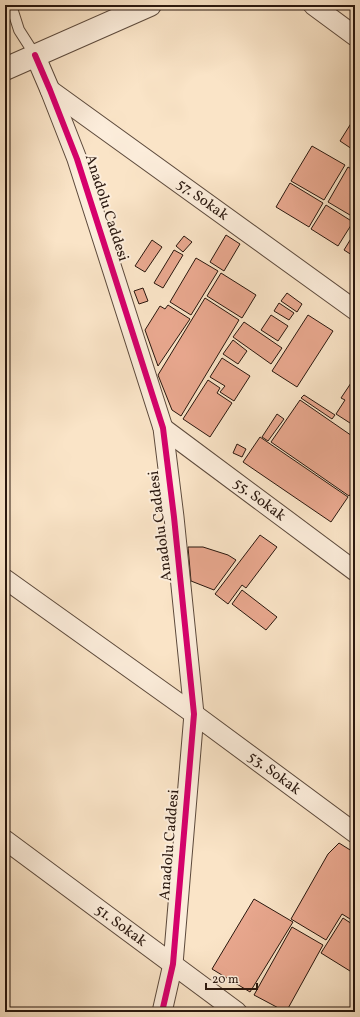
<svg xmlns="http://www.w3.org/2000/svg" width="360" height="1017" font-family="Vollkorn,serif">
  <style>
    .building { fill: #e9a88f; stroke: #29170e }
    .lines { fill: none; stroke-linecap: round; stroke-linejoin: round }
    .service-casing { stroke: #5d4a3c; stroke-width: 12 }
    .minor-casing { stroke: #5d4a3c; stroke-width: 21 }
    .tertiary-casing { stroke: #5d4a3c; stroke-width: 24 }
    .service { stroke: #fceddb; stroke-width: 10 }
    .minor { stroke: #fceddb; stroke-width: 19 }
    .tertiary { stroke: #fceddb; stroke-width: 22 }
    .cycleway-casing { stroke: #fceddb; stroke-width: 8 }
    .cycleway { stroke: #d6006c; stroke-width: 6 }
    .labels { text-anchor: middle; dominant-baseline: central; stroke-width: 4; stroke-linejoin: round; paint-order: stroke }
    .street-label { font-size: 15px; fill: #29170e; stroke: #fceddb }
  </style>
  <rect width="100%" height="100%" fill="#fae4c7"/>
  <filter id="stains"><feTurbulence type="fractalNoise" baseFrequency=".005" numOctaves="4"/><feColorMatrix values="0 0 0 0 .2 0 0 0 0 .09 0 0 0 0 .02 0 0 0 .5 -.17"/></filter>
  <radialGradient id="worn" r=".72"><stop offset=".6" stop-color="#630" stop-opacity="0"/><stop offset="1" stop-color="#630" stop-opacity=".3"/></radialGradient>
  <path class="building" d="M355 117V151L340 141Z
    M312 146 345 165 324 200 291 181Z
    M348 167 355 171V218L328 202Z
    M290 183 323 203 309 227 276 207Z
    M326 205 353 222 338 246 311 229Z
    M355 232V257L344 250Z
    M226 235 240 244 224 271 210 262Z
    M184 236 192 242 183 252 176 246Z
    M152 240 162 247 145 272 135 266Z
    M174 250 183 255 163 288 154 283Z
    M196 258 218 271 191 315 170 302Z
    M221 273 256 295 242 318 207 296Z
    M143 288 148 301 139 304 134 291Z
    M287 293 302 304 297 312 281 301Z
    M205 298 239 320 181 416 172 410 158 375Z
    M279 303 294 313 289 320 274 311Z
    M168 305 190 319 158 366 145 330 160 306 165 309Z
    M271 315 288 326 278 341 261 330Z
    M308 315 333 331 297 387 272 371Z
    M244 322 282 348 271 364 233 337Z
    M233 340 247 351 238 364 223 354Z
    M222 358 250 376 234 401 220 392 225 386 210 377Z
    M355 377V416L350 423 336 414 345 400 341 398Z
    M208 380 220 388 217 393 232 403 210 437 183 419Z
    M304 395 335 415 332 419 301 398Z
    M300 400 355 438V488L349 496 271 442Z
    M277 414 284 419 268 441 262 437Z
    M260 437 348 497 331 522 243 462Z
    M237 444 246 449 242 457 233 453Z
    M260 535 277 547 246 588 242 585 228 604 215 594Z
    M188 547H203L228 555 236 560 214 590 191 581Z
    M242 590 277 617 266 630 232 604Z
    M339 843 355 853V922L342 914 326 940 291 919 328 854Z
    M254 899 293 922 250 992 212 969Z
    M343 918 355 926V962L350 971 321 953Z
    M292 927 323 945 286 1012 254 995Z"/>
  <g class="lines">
    <g class="service-casing">
      <path id="service" d="M11 5 19 30 35 55"/>
    </g>
    <g class="minor-casing">
      <g id="minor">
        <path d="M313 5 355 36"/>
        <path d="M35 55 50 90 77 159 163 428 174 517 194 714 173 964 162 1012"/>
        <path id="s1" d="M50 90 355 310"/>
        <path id="s2" d="M163 428 355 571"/>
        <path id="s3" d="M5 579 194 714 355 833"/>
        <path id="s4" d="M5 840 237 1012"/>
      </g>
    </g>
    <g class="tertiary-casing">
      <path id="tertiary" d="M5 69 150 5"/>
    </g>
    <use href="#service" class="service"/>
    <use href="#minor" class="minor"/>
    <use href="#tertiary" class="tertiary"/>
    <g class="cycleway-casing">
      <path id="cycleway" d="M35 55 50 90 77 159 163 428 174 517 194 714 173 964 162 1012"/>
    </g>
    <use href="#cycleway" class="cycleway"/>
  </g>
  <g class="labels">
    <g class="street-label">
      <text stroke="none"><textPath href="#s1" startOffset="188">57. Sokak</textPath></text>
      <text transform="translate(106 208) rotate(72)">Anadolu Caddesi</text>
      <text stroke="none"><textPath href="#s2" startOffset="120">55. Sokak</textPath></text>
      <text transform="translate(161 526) rotate(-97)">Anadolu Caddesi</text>
      <text stroke="none"><textPath href="#s3" startOffset="332">53. Sokak</textPath></text>
      <text transform="translate(170 845) rotate(-85)">Anadolu Caddesi</text>
      <text stroke="none"><textPath href="#s4" startOffset="144">51. Sokak</textPath></text>
    </g>
  </g>
  <rect width="360" height="1017" fill="none" stroke="#fae4c7" stroke-width="20"/>
  <rect x="6" y="6" width="348" height="1005" fill="none" stroke="#29170e" stroke-width="2"/>
  <rect x="10" y="10" width="340" height="997" fill="none" stroke="#29170e"/>
  <path d="M206 983v6h51v-6" fill="none" stroke="#29170e" stroke-width="2"/>
  <text x="212" y="983" font-size="12" fill="#29170e" stroke="#fceddb" stroke-width="3" paint-order="stroke">20 m</text>
  <rect width="100%" height="100%" filter="url(#stains)"/>
  <rect width="100%" height="100%" fill="url(#worn)"/>
</svg>
